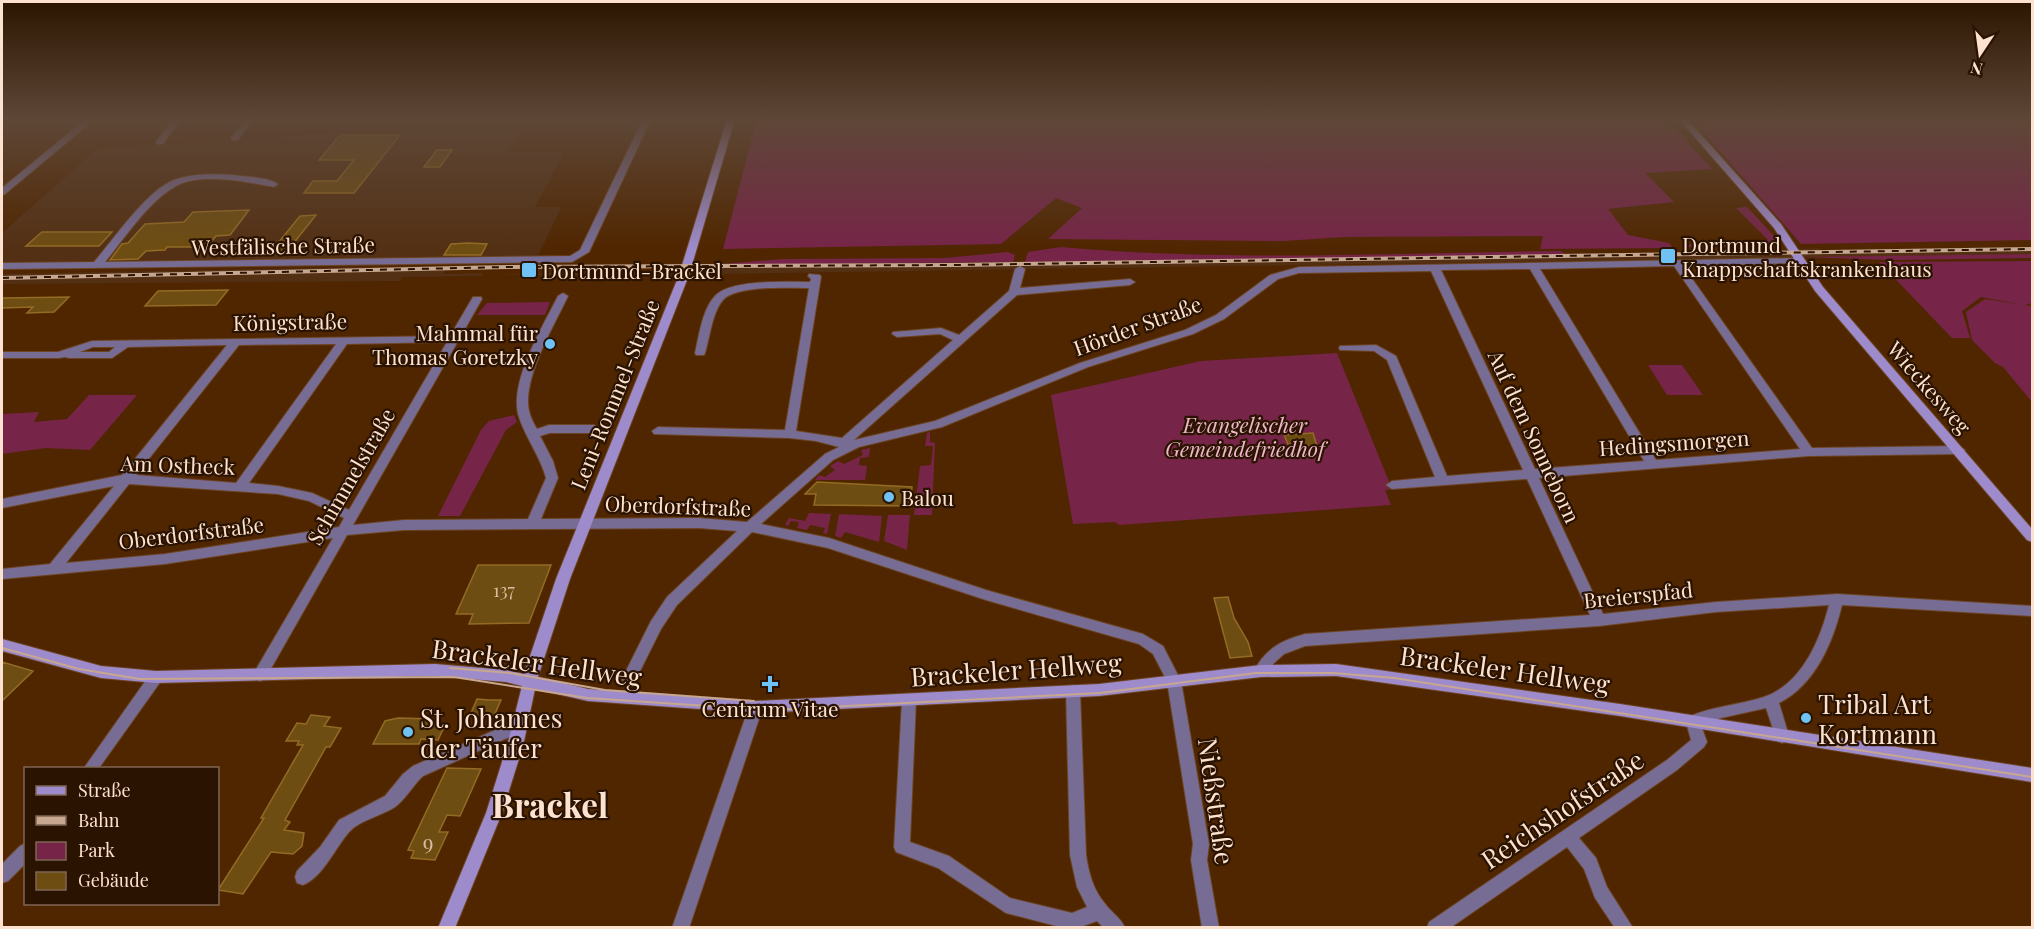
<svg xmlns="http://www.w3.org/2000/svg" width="2034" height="929" font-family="'Playfair Display',serif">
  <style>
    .built { fill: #533014 }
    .green { fill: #762548 }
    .building { fill: #6e4d12; stroke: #936b25; stroke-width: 1.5 }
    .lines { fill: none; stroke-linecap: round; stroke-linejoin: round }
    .street-casing { stroke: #6c4421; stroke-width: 2 }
    .secondary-casing { stroke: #6c4421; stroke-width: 2 }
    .street { fill: #776c94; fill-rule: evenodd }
    .secondary { fill: #9e8bcb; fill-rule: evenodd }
    .tram { stroke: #c7a78f; stroke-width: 2 }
    .rail-casing { stroke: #c7a78f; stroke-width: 4 }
    .rail { stroke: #2b1302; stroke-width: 2; stroke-dasharray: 7; stroke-linecap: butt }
    .poi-dot { fill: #6fc2f4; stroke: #2b1302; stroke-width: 2 }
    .labels { text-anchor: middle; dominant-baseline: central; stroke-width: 4.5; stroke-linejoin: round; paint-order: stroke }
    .number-label { font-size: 18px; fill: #d9bda0 }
    .poi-label { font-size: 21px; fill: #fde2cf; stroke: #2b1302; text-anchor: start }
    .street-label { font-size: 21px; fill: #fde2cf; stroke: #2b1302 }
    .park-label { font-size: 21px; font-style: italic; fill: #efb7ca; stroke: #2b1302 }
    .near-number-label { font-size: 21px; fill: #d9bda0 }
    .near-street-label { font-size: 26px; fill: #fde2cf; stroke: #2b1302 }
    .near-poi-label { font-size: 26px; fill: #fde2cf; stroke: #2b1302; text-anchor: start }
    .near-district-label { font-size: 33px; font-weight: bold; fill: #fde2cf; stroke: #2b1302 }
  </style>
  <rect width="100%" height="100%" fill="#502600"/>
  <path class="built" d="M521 132 508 152H564L535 207H561L538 256 2 262V233L97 149 330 133Z
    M2032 247V254L708 274 711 265 1738 252 1818 248 1821 250Z
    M664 264 660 275H486L650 271 652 268H490L492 266Z
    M487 265 485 268 446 269 443 274 483 273 482 276 402 277 400 281 2 284V274Z"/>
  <path class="green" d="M757 119H1667L1712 169 1645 173 1674 202 1608 209 1628 235 1669 243 1673 248 1540 249 1543 236 1344 237 1284 241 1048 239 1082 208 1056 198 1001 244 723 249Z
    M1692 119H2032V240L1801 244Z
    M1747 207 1776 238 1774 246 1686 247 1681 245 1768 240 1736 208Z
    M1061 247C1226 262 1395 253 1561 251L1567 255 1025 262 1028 252Z
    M1008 252 1015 255 1013 262 711 265 783 259 945 258Z
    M2032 254V258L1891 260 1804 257Z
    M2032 261V303L2025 305 1981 297 1962 311 1970 338H1952L1879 262Z
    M1985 299 2032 306V402L2003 367 1995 363 1972 340 1966 312Z
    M550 302 545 315H477L487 303Z
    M1337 353 1392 489 1385 490 1391 505 1119 525 1115 522 1073 524 1051 395 1201 361Z
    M1648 365H1682L1703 395H1667Z
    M89 395H137L90 450 46 448 2 454V414L39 412 34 422 67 419Z
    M514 415 517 422 506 430 460 516H438L481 430 489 421Z
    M930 432V442L935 443 932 515H914L920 466 931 465 933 446H925L927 433Z
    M870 448 869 457 860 458 859 465 867 466 865 480H815L819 475 825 477 835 470 830 466 838 461 844 464 863 455 861 450Z
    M809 513 831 514 827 534 823 533 825 528 810 525 807 530 797 528 799 522 791 521 788 526 785 525 789 518 805 521Z
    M839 514 882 516 879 542 845 532 841 538 835 536Z
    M888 515H910L907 550 884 541Z"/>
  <path class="building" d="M340 135H400L354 193H304L313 181H337L354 160H319Z
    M437 150H452L440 167H424Z
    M249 210 230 235 216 236 207 247H167L165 250 146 251 138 259 110 260 122 244 128 243 145 224 184 222 193 212Z
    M316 215 285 254H269L300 216Z
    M42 232H112L99 246H26Z
    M468 243 487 244 481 255H444L451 244Z
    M228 290 216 305 145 306 158 291Z
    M69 297 54 312 27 313 33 307 2 308V298Z
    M1313 433 1317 446 1288 444 1284 435Z
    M817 482 912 487 910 506 814 505 816 494H805Z
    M478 565H551L529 623 469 624 473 614H456Z
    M1228 597 1234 618 1248 642 1252 656 1230 658 1214 598Z
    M2 662 33 671 2 701Z
    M477 699 488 700H501L494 716 470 715Z
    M311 715 330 717 324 726 341 728 330 747H326L285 820 290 822 284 830 304 833 302 846 293 854 271 852 243 894 218 890 264 818H261L303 745H297L299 741H286L297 723 306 724Z
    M398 718 432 719 429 725H445L438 740 421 739 419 744H373L385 721Z
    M447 768 481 769 460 816 447 815 439 832H448L435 860 411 858 414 851 408 850Z"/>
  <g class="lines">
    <g class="street-casing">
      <path id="street" d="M86 119H95L5 194 2 195V188Z
        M173 119H181L163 144H157L156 142Z
        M246 119H254L238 140H232L231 138Z
        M643 119H651L589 252 572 262 2 269V263L94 262C114 239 147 190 174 180 193 173 214 174 234 175 247 177 268 177 278 184L274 187C248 182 202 173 178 185 150 199 125 238 105 262L570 256 580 250Z
        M1799 258 1804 261 1802 263 1683 266 1812 448 1959 446 1965 450 1959 454 1809 456 1539 478 1603 614 1716 602 1837 594 2032 606V616L1842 605C1833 642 1815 685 1779 703L1789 736 1787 741 1782 743 1777 741 1766 708 1721 718 1701 725 1707 742 1704 747 1677 770 1579 838 1596 858 1607 887 1633 928H1615L1595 898 1584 869 1567 847 1450 928H1427L1429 922 1667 760 1691 740 1686 722 1688 717C1713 706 1739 705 1764 697 1802 684 1820 640 1829 605L1716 612 1599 626 1305 646 1284 654 1274 663 1266 675 1261 677 1256 675 1254 671C1265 649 1282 640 1305 634L1590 615 1527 479 1392 489 1386 485 1392 481 1435 477 1387 360 1374 351 1340 350 1339 348 1340 346 1376 345 1396 356 1447 476 1523 470 1431 271 1299 273 1278 279 1224 319 1193 334 1088 367 942 427 859 447 833 460 761 524 829 538 986 590 1143 634 1163 646 1181 681 1209 844 1207 860 1219 928H1202L1191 860 1193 844 1167 681 1153 654 1139 644 986 600 828 548 752 532 677 605 661 629 634 683 629 685 624 683 622 679 651 621 667 597 737 531 699 528 404 530 347 535 265 679 260 681 255 679 253 675 255 671 333 538 165 564 2 579V569L50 564 114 486 2 508V499L122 475 227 345 128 347 112 358H69L65 357 59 358H2V352H58L92 341 450 336 473 297H481L482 299 353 525 404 520 528 519 546 478C540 455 524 436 518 414 510 380 543 326 558 296L563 293 568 296C554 326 528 368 528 402 528 412 532 421 537 429L549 425H594L600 429 594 433H550L540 436 553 461 558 478 541 519 699 518 747 522 825 454 839 447 816 441 789 438 654 434 652 431 658 427 785 430 809 288C789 288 736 285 723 300 712 313 710 337 705 353L704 355H696L695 353C699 336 702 310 715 296 731 279 787 282 810 282L811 279 808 276 809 274 820 275 821 277 796 431 842 438 953 340 940 334 897 337 892 334 893 332 941 328 959 335 1009 291 1015 269 1020 266 1025 269 1020 288 1130 279 1135 282 1130 285 1017 295 854 440 935 421 1080 363 1185 330 1216 315 1270 275 1299 267ZM1674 266 1800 449 1656 460 1540 269ZM1530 269 1644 461 1535 469 1441 270ZM447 342 349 510 312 493 278 486 249 483 347 344ZM336 344 236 483 136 475 239 345ZM93 347H115L109 352H80ZM129 484 278 494 309 501 344 518 339 527 165 554 66 563Z
        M156 671 161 673 163 677 161 681 99 768H84L151 673Z
        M1073 685 1078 687 1080 691 1086 855C1089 874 1093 890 1106 905 1112 913 1121 918 1125 928H1104L1097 921 1078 928H1064L1006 913 938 868 896 852 894 847 902 700 904 696 909 694 914 696 916 700 910 842 949 856 1010 898 1072 913 1087 907 1077 887 1070 855 1066 691 1068 687Z
        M756 701 761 703 763 707 689 928H672L749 707 751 703Z
        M520 719 525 720 527 725 525 730 423 776C413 785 406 799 395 807 381 816 360 820 349 832 335 848 323 877 303 885L297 883 295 877 297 871 320 847 339 820 385 796 403 774 413 766Z
        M26 843V863L8 881 2 883V864L20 846Z"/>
    </g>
    <g class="secondary-casing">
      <path id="secondary" d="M727 119H735L689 275 570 579 538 677 588 689 756 701 1099 684 1261 665 1336 664 1620 704 2032 768V782L1620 716 1336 676 1261 677 1099 696 756 713 588 701 535 689 523 746 502 813 455 928H438L486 813 507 746 522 686 506 682 435 676 156 683 101 678 2 651V639L101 666 156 671 435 664 506 670 524 674 556 579 679 275Z
        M1679 119H1687L1781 224 1823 287 2032 529V542L2027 540 1815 291 1774 228Z"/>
    </g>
    <use href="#street" class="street"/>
    <use href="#secondary" class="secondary"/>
    <path class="tram" d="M2 648 79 669 140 679 454 677 587 698 769 710 1100 693 1256 673H1333L1394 678 2032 777
      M450 668 510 673 605 690 754 701"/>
    <g class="rail-casing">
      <path id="rail" d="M2 278 507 267 956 265 2032 249"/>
    </g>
    <use href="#rail" class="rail"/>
  </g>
  <linearGradient id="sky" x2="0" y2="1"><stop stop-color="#2c1500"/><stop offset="0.48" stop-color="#5e4737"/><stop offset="1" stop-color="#5e4737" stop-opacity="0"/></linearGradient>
  <rect width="2034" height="249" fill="url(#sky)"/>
  <g class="poi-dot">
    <rect x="1660" y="248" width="16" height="16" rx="3"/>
    <rect x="521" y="262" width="16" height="16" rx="3"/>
    <circle cx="550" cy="344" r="6"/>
    <circle cx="889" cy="497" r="6"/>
    <path d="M767 675h6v6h6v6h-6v6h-6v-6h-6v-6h6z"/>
    <circle cx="1806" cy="718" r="6"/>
    <circle cx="408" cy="732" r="6"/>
  </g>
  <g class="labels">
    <g class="number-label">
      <text x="504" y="590">137</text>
    </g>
    <g class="poi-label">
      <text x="1682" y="244">Dortmund<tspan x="1682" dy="24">Knappschaftskrankenhaus</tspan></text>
      <text x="542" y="270">Dortmund-Brackel</text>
      <text x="538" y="332" text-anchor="end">Mahnmal für<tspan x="538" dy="24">Thomas Goretzky</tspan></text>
      <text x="901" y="497">Balou</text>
      <text x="770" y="708" text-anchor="middle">Centrum Vitae</text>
    </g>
    <g class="street-label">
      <text transform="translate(283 245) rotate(-1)">Westfälische Straße</text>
      <text transform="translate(290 321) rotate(-1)">Königstraße</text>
      <text transform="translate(1137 325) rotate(-20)">Hörder Straße</text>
      <text transform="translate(1930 387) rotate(49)">Wieckesweg</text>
      <text transform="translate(614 394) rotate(-68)">Leni-Rommel-Straße</text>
      <text transform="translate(1535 436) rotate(65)">Auf dem Sonneborn</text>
      <text transform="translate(1674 442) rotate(-4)">Hedingsmorgen</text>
      <text transform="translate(178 464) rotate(2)">Am Ostheck</text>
      <text transform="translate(350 476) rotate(-60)">Schimmelstraße</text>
      <text transform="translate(678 505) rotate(2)">Oberdorfstraße</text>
      <text transform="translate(191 532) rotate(-7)">Oberdorfstraße</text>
      <text transform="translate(1638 594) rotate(-6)">Breierspfad</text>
    </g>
    <g class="park-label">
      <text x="1245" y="424">Evangelischer<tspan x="1245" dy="24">Gemeindefriedhof</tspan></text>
    </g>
    <g class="near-number-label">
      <text x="428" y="841">9</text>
    </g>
    <g class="near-street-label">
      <text transform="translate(537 662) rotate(8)">Brackeler Hellweg</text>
      <text transform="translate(1016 669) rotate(-4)">Brackeler Hellweg</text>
      <text transform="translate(1505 669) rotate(8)">Brackeler Hellweg</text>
      <text transform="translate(1217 801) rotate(82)">Nießstraße</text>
      <text transform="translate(1562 809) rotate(-34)">Reichshofstraße</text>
    </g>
    <g class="near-poi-label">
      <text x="1818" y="703">Tribal Art<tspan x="1818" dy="30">Kortmann</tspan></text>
      <text x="420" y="717">St. Johannes<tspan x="420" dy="30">der Täufer</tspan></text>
    </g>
    <g class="near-district-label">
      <text x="550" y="804">Brackel</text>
    </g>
  </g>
  <rect width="2034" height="929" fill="none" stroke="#fde2cf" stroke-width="6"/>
  <rect x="24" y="767" width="195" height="138" fill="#2b1302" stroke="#7f6654" stroke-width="1.5"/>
  <rect x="36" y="786" width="30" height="9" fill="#9e8bcb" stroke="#7f6654" stroke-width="1.5"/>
  <text x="78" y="797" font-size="18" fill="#fde2cf">Straße</text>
  <rect x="36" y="816" width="30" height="9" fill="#c7a78f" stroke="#7f6654" stroke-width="1.5"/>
  <text x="78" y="827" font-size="18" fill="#fde2cf">Bahn</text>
  <rect x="36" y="842" width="30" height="18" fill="#762548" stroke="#7f6654" stroke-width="1.5"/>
  <text x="78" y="857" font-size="18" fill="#fde2cf">Park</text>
  <rect x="36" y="872" width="30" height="18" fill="#6e4d12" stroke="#7f6654" stroke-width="1.5"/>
  <text x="78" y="887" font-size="18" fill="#fde2cf">Gebäude</text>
  <g transform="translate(1980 54) rotate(193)" stroke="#2b1302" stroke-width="4.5" paint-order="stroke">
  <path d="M0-4.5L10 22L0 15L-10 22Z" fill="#fde2cf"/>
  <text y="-9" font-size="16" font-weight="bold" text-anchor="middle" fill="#fde2cf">N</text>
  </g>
</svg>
